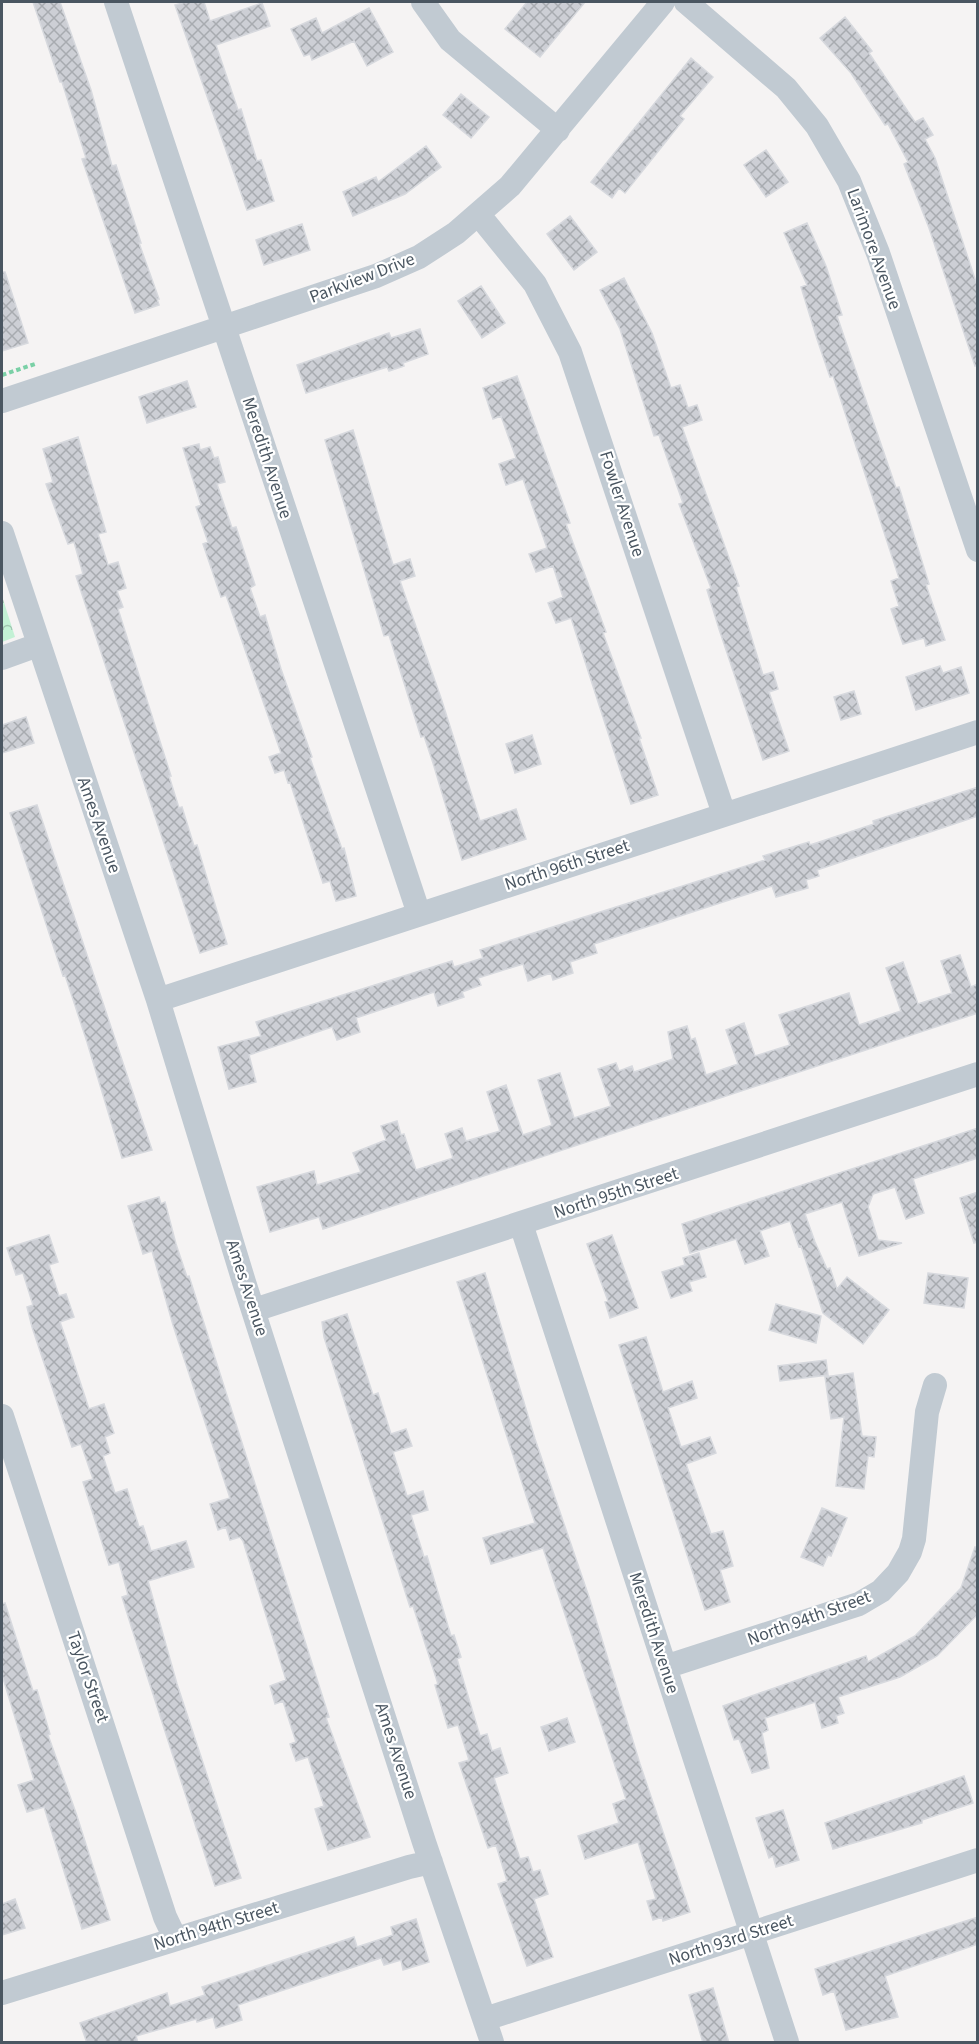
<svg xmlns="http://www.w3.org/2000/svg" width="979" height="2044" font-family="'Source Sans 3',sans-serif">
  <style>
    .park { fill: url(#park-crowns) }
    .building { fill: url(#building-cross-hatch); stroke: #d7d9de; stroke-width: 1.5 }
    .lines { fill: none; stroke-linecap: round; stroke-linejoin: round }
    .path { stroke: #7ad0a6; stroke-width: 4; stroke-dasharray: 4.5 3; stroke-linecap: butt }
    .minor { stroke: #c1cad2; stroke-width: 24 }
    .labels { text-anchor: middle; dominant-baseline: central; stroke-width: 4.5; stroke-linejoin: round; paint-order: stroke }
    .street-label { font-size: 18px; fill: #4a5661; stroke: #fff }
  </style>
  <defs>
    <pattern id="park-crowns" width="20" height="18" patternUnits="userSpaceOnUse" patternTransform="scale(1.5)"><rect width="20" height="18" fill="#c3f1d5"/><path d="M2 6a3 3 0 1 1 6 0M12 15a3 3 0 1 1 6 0" fill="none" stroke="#a0c6b0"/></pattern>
    <pattern id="building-cross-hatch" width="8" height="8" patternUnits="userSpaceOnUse" patternTransform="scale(1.5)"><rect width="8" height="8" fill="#cdcfd5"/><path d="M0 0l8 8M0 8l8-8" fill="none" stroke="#a8abb0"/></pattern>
  </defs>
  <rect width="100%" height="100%" fill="#f5f3f3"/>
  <path class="park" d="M2 596 15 637 2 642Z"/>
  <path class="building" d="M33 2H60L91 90 112 166 116 165 141 243H139L159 299H157L159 305 135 313 82 159 86 158 62 82H60Z
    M186 2H204L210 21 262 3 270 26 216 45 238 110 241 109 257 161 261 160 274 201 247 210 175 5Z
    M527 2H585L540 57 505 29Z
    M369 8 393 52 367 66 354 41 312 60 310 54 304 56 291 29 316 18 322 33Z
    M845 17 872 51 869 53 915 122 923 118 933 135 925 139 935 158 978 288V365L975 366 929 228 904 164 908 162 888 124 885 125 851 73 820 38Z
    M691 58 713 77 680 116 684 119 625 193 619 188 612 198 591 182Z
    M461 94 489 117 471 138 443 115Z
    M426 146 441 167 405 194 353 216 343 192 376 177 378 182Z
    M766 150 788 182 766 197 744 165Z
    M570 216 597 252 574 270 547 234Z
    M807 223 826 266 842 315 837 316 896 488 899 487 929 584 926 585 945 640 926 646 924 638 903 644 891 609 899 606 891 581 899 578 833 376 830 377 817 339 801 287 807 285 784 233Z
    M302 224 310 250 264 265 256 240Z
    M2 272H5L28 343 2 351Z
    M624 278 652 333 671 388 680 385 688 408 697 405 702 420 682 427 739 586 736 587 763 675 773 672 778 689 769 692 789 751 763 760 719 629 707 590 711 588 679 504 683 503 659 435 654 436 620 329 600 290Z
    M481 286 505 323 482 338 458 301Z
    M420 329 428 354 403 363 404 366 389 371 387 367 306 393 297 365 389 333 391 338Z
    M517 376 570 523 566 524 606 632 603 633 641 738H639L658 795 631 804 571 618 556 623 548 603 563 597 553 566 536 572 529 554 547 548 523 479 506 485 499 464 516 458 501 416 493 419 483 388Z
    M187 381 196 407 147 423 139 397Z
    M353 430 393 565 410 559 415 576 400 581 441 698 480 821 516 809 526 839 462 860 433 763 424 736 421 737 389 635 384 636 325 440Z
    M78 437 106 532 98 534 108 565 118 562 126 588 117 591 123 607 118 609 171 776H169L179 808 182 807 194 846 197 845 227 944 200 953 76 576 83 574 74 542 68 544 46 484 53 482 43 449Z
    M199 444 200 450 210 447 214 458 218 457 225 482 217 484 232 528 236 527 255 585 250 588 260 617 265 615 281 669 312 757 310 758 342 849 344 848 356 896 336 901 330 881 323 883 290 782 288 783 284 770 275 773 269 757 281 753 226 595 221 597 203 544 208 542 196 507 201 505 183 448Z
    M940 666 943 673 961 667 969 693 916 710 906 677Z
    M854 691 861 714 841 720 834 697Z
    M26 717 34 743 2 753V725Z
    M532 735 541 764 515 773 506 744Z
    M978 787V816L817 870 819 876 806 880 808 888 776 897 772 886 594 944 597 953 570 962 573 973 553 980 551 973 528 981 523 964 478 978 481 985 462 992 464 997 438 1006 434 992 356 1018 360 1032 337 1040 332 1027 249 1055 256 1082 229 1089 218 1047 261 1036 256 1022 452 961 454 967 483 958 480 950 765 860 763 856 809 842 810 845 874 824 873 821Z
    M37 805 152 1150 122 1158 87 1042 65 975 63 976 10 813Z
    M960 955 971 987 978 984V1013L323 1229 319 1217 270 1232 257 1187 314 1171 317 1185 361 1172 353 1153 386 1140 381 1126 397 1121 401 1135 404 1134 416 1170 453 1158 445 1134 462 1128 466 1141 500 1131 487 1092 506 1085 523 1135 552 1125 538 1080 560 1073 574 1118 611 1106 598 1069 616 1063 619 1071 632 1066 634 1072 673 1059 668 1032 687 1026 691 1040 695 1038 706 1075 738 1064 726 1030 744 1023 755 1056 790 1045 779 1015 849 993 859 1025 901 1011 886 968 903 962 918 1004 952 993 941 961Z
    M978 1128V1158L913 1179 924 1213 906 1219 895 1187 873 1194 868 1207 878 1240 902 1243 859 1256 842 1202 805 1214 815 1242 827 1269 830 1268 837 1289 847 1277 889 1310 863 1344 823 1313 801 1246 799 1247 790 1221 760 1231 769 1256 745 1264 736 1239 690 1253 682 1224Z
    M978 1192V1242L974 1243 960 1198Z
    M159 1197 161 1204 165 1202 176 1244 187 1277 189 1276 329 1717 326 1718 370 1837 328 1850 315 1809 324 1806 308 1757 296 1761 290 1744 296 1742 283 1701 275 1704 270 1686 286 1680 243 1541 240 1537 230 1540 226 1527 218 1530 210 1504 230 1498 173 1325 152 1251 143 1254 128 1206Z
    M49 1235 58 1262 49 1265 59 1296 66 1294 74 1317 60 1322 67 1342 89 1409 104 1404 114 1433 105 1437 110 1453 103 1456 115 1493 127 1489 139 1527 143 1526 151 1551 186 1541 194 1567 148 1581 177 1684 241 1878 215 1886 132 1629 122 1597 128 1595 119 1562 109 1565 83 1482 93 1479 81 1444 72 1447 32 1327 27 1307 33 1305 23 1273 16 1275 7 1248Z
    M612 1235 638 1308 610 1318 605 1302 608 1301 587 1244Z
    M699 1253 706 1277 689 1282 692 1291 671 1298 662 1272 685 1265 683 1258Z
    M485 1273 535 1439 589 1597 640 1764 690 1912 663 1921 662 1917 653 1920 647 1901 656 1899 638 1842 585 1859 578 1836 619 1823 613 1804 626 1799 543 1548 491 1564 483 1538 535 1523 457 1282Z
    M928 1273 968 1278 964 1308 924 1303Z
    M776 1304 821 1316 816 1343 769 1330Z
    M347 1314 373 1395 378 1393 391 1434 406 1429 412 1446 393 1452 407 1496 423 1491 428 1510 411 1515 424 1557 427 1556 451 1636 454 1635 461 1657 457 1659 480 1736 487 1734 492 1751 500 1748 508 1773 494 1778 520 1859 528 1857 533 1872 540 1870 548 1894 534 1899 553 1957 527 1966 498 1884 507 1881 496 1845 488 1848 459 1763 469 1760 458 1725 448 1728 435 1685 438 1684 413 1606 410 1607 324 1337 322 1322Z
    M646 1337 663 1392 692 1381 697 1398 668 1408 681 1447 710 1437 716 1453 686 1464 711 1534 723 1531 733 1566 720 1570 730 1602 705 1610 619 1345Z
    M826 1360 828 1375 780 1381 778 1366Z
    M853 1373 862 1436 876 1437 874 1457 868 1456 864 1489 836 1486 844 1417 831 1419 825 1377Z
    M822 1508 847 1518 831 1556 828 1555 823 1566 801 1557Z
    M975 1547 978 1548V1614L937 1656 900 1677 838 1697 844 1713 836 1716 838 1723 822 1728 815 1702 765 1718 768 1730 762 1733 769 1768 752 1773 739 1739 734 1740 723 1706 866 1656 868 1662 915 1636 961 1588Z
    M5 1603 33 1691 37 1690 50 1734 48 1735 76 1813 110 1920 82 1929 44 1807 27 1812 18 1785 34 1780 2 1675V1604Z
    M567 1718 575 1742 549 1751 541 1727Z
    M964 1776 973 1803 922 1820V1823L833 1849 825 1823Z
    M783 1810 799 1860 776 1867 773 1856 769 1858 756 1818Z
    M15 1899 25 1928 2 1935V1904Z
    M978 1917V1944L885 1976 898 2017 846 2030 834 1991 823 1995 815 1969Z
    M416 1919 429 1962 403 1970 401 1960 384 1965 381 1958 238 2005 242 2020 216 2028 213 2017 197 2022 196 2019 136 2036 138 2043H87L80 2023 167 1993 170 2006 205 1995 202 1987 354 1937 357 1947 393 1935 391 1927Z
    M713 1988 729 2043H703L689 1995Z"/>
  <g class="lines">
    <path class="path" d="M2 375 35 364"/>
    <path class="minor" d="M116 2 419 914
      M423 2 450 40 558 130
      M686 2 786 88 817 126 849 181 878 253 978 550
      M479 215 535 284 570 352 724 814
      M2 401 376 276 419 257 456 233 510 186 663 2
      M2 533 158 1000 244 1282 424 1842 492 2042
      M2 658 38 645
      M158 1000 978 732
      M521 1224 787 2042
      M254 1310 978 1074
      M2 1416 165 1917 175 1938
      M665 1667 859 1604 881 1591 898 1573 910 1552 914 1539 927 1412 935 1385
      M2 1993 409 1867 431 1862
      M485 2019 978 1860"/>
  </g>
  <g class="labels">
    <g class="street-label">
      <text transform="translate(874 249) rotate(70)">Larimore Avenue</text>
      <text transform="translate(362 278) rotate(-21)">Parkview Drive</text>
      <text transform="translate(267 458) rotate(72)">Meredith Avenue</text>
      <text transform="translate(622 504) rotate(72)">Fowler Avenue</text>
      <text transform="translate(99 825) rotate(71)">Ames Avenue</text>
      <text transform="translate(567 865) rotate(-18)">North 96th Street</text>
      <text transform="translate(616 1193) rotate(-18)">North 95th Street</text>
      <text transform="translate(247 1288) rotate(72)">Ames Avenue</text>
      <text transform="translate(809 1618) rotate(-20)">North 94th Street</text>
      <text transform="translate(654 1633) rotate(72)">Meredith Avenue</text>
      <text transform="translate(88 1677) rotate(71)">Taylor Street</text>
      <text transform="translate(396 1751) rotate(72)">Ames Avenue</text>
      <text transform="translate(216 1926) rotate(-17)">North 94th Street</text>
      <text transform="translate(731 1940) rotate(-18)">North 93rd Street</text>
    </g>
  </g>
  <rect width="979" height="2044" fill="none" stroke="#4a5661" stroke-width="6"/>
</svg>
